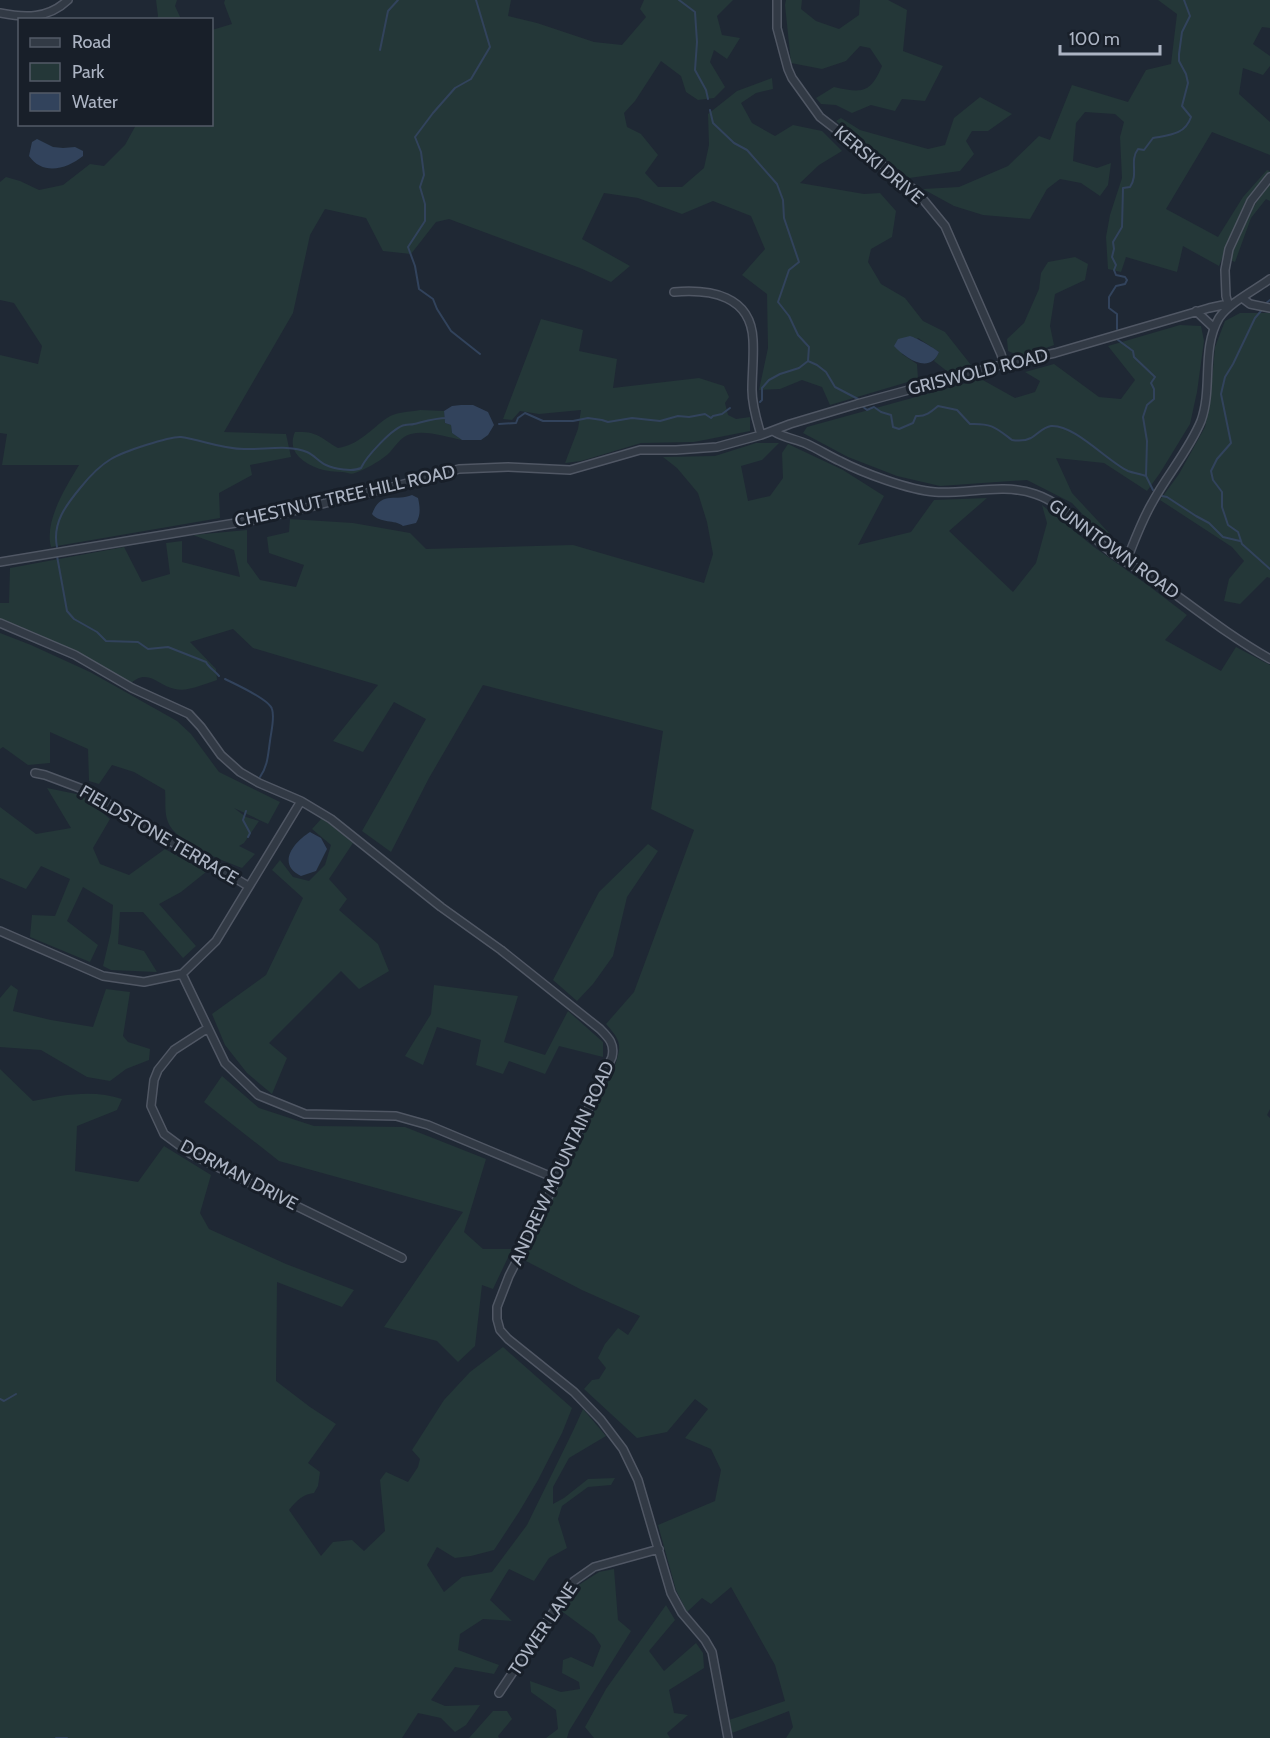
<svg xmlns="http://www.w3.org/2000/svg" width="1270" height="1738" font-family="Cabin,sans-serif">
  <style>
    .green { fill: #243738 }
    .water { fill: #32435c }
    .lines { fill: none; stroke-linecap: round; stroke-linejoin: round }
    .stream { stroke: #32435c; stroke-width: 2 }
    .minor-casing { stroke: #505764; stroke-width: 10 }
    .minor { stroke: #323a45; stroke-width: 7 }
    .labels { text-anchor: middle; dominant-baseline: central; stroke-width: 6; stroke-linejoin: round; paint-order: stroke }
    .street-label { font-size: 18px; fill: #acb4c3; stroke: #181f29 }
  </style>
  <rect width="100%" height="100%" fill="#1f2834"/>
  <path class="green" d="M156 0H177L175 6 181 19H157L158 16Z
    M225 0H511L508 16 537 23 594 42 622 45 646 17 640 9 644 0H733L717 16 722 35 740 38 727 59 714 50 710 62 725 87 714 98 698 100 686 92 681 76 661 61 635 101 624 113 627 127 641 134 658 155 645 173 658 187H682L704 168 709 145 708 114 737 91 772 78 773 89 756 93 741 103 752 123 775 136 793 125 822 131 842 151 819 165 800 183 864 194 880 193 896 211 892 237 871 249 868 262 881 284 905 298 923 321 945 332 971 365 948 372 934 361 939 352 918 338 902 354 917 364 918 379 830 405 822 387 802 380 780 389 759 390 768 348 767 294 742 275 765 249 751 216 713 201 682 214 638 198 604 193 582 239 630 266 611 282 580 268 449 219 436 222 411 254 383 251 366 218 325 209 310 235 293 313 224 432 286 434 291 457 250 465 252 475 219 493 220 518 51 547C44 521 66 487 79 465H2L7 434 0 433V355L38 364 42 346 14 303 0 300V182L6 177 20 181 39 190 63 185 90 164 104 166 125 145 136 125 212 124V30L232 24 224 3Z
    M786 0H802L801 9 816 21 839 29 859 15 860 0H888L907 10 903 51 943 66 925 101 902 99 895 111 871 105 852 113 836 105 821 104 816 98 834 87C862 93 870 94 882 66L870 48 860 46 846 61 822 69 791 63 785 5Z
    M1158 0H1270V28L1262 27 1253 44 1270 56V66L1263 75 1243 68 1239 94 1270 122V155L1212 132 1166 209 1218 237 1243 197 1267 170 1270 171V173L1245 202 1219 266 1183 246 1177 272 1126 257 1121 272 1108 269 1106 237 1110 215 1122 178 1120 137 1124 122 1115 114 1085 112 1076 123 1073 161 1097 168 1111 163 1108 185 1100 196 1081 183 1060 179 1047 189 1030 219 983 215 954 206 923 189 959 187 1008 166 1039 136 1050 140 1072 85 1128 102 1146 70 1171 64 1177 14Z
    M980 97 1012 114 988 131H972L966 141 974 154 960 171 909 178 836 121 841 118 860 130 928 149 945 145 954 118Z
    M1270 184V201L1266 199 1251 218 1235 262 1230 260C1240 232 1251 206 1270 184Z
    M1075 257 1088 264 1085 280 1055 294 1050 326 1054 345 1022 357 1008 351 1007 339 1024 323 1039 289 1041 273 1048 262Z
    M1240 313H1270V578L1267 577 1240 604 1224 601 1229 579 1244 561 1232 547 1160 500 1179 474 1205 427 1210 403 1215 347 1225 321Z
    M541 319 583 330 579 351 617 359 613 388 699 378 724 386 729 397 725 403 728 415 736 419 750 417V431L694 442 641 443 581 461 565 463 578 429 581 410 539 414 520 411 512 420 503 419Z
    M1180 325 1201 326 1204 341 1197 392 1190 424 1160 473 1147 491 1104 463 1056 458 1072 493 1110 534 1103 536 1072 503 1027 480 940 486 897 476 848 457 803 433 807 427 981 379 1015 398 1035 392 1040 381 1025 372 1054 364 1099 397 1121 399 1135 380 1108 346Z
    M420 410 444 411 445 423 451 425 452 433 462 440C446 437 427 430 411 434 400 436 395 448 387 455 380 461 364 470 355 473 351 475 346 472 342 472 327 472 310 468 299 457 292 450 291 441 295 432 318 431 319 437 338 448 359 445 371 429 387 418 395 412 410 412 420 410Z
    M756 443H779L762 460 741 466 748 501 770 496 783 478 782 453 788 444 843 470 884 496 858 545 911 532 934 500 987 498 949 531 1013 592 1036 563 1047 523 1042 505 1094 547 1149 586 1187 615 1165 640 1221 671 1236 647 1270 665V1109L1267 1115 1270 1118V1738H786L793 1727 789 1711 732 1733 729 1720 785 1701 775 1665 731 1587 711 1604 702 1598 687 1612 676 1590 658 1525 715 1501 721 1470 711 1449 685 1438 708 1409 695 1399 667 1432 637 1438 584 1389 592 1380 599 1379 606 1368 598 1358 605 1344 618 1328 628 1335 640 1316 582 1290 524 1260 614 1069C621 1046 623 1043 606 1024L634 992 694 830 651 809 663 731 483 685 429 778 391 852 362 831 426 719 394 702 363 752 333 741 378 685 253 648 233 629 190 642 216 669 217 680C204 684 188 692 175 689 158 686 149 668 131 683 89 658 46 635 0 619V603H9L10 568 124 547 142 582 170 574 166 543 182 541V562L240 577 234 550 193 535 247 530V562L260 580 296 587 304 565 269 553 267 537 289 532 290 519 353 523 410 533 426 549 573 545 704 583 713 554 707 522 698 493 677 468 663 457 715 456Z
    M0 633 31 645 90 672 177 721 191 734 219 772 280 802 268 824 234 808 246 817 259 821 244 843 239 846 255 854 242 868C223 861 175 842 168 822 164 813 166 799 165 790L134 772 112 765 99 784 89 781 88 749 50 732V763L28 765 3 747 0 749Z
    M47 788 81 795 110 819 93 848 100 864 129 875 165 849 206 872 181 892 159 904 196 946 183 958 143 912H120L118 944 144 951 157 972 111 970 103 966 111 932 113 905 83 887 67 921 98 945 90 962 30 937 32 915 55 916 70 879 41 866 26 889 0 878V807L36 834 71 828Z
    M322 818 353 843 329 879 347 899 339 910 378 944 389 971 359 989 341 971 269 1043 287 1058 272 1094 247 1073 225 1045 212 1014 266 975 303 898 272 870 280 860 293 877 309 881 325 865 331 845 312 829Z
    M648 844 658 851 627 897 613 956 593 984 577 1001 553 980 599 892Z
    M11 985 18 990 13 1011 51 1020 93 1027 106 989 130 992 123 1036 128 1042 150 1049 149 1060 126 1069 110 1081 87 1077 41 1050 0 1047V998Z
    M434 985 518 996 504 1042 545 1055 568 1011 603 1042V1057L559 1046 545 1074 509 1061 503 1074 476 1065 481 1040 437 1027 423 1065 405 1056 431 1014Z
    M0 1069 33 1101C61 1095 94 1089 122 1099L117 1110 77 1126 75 1171 138 1182 164 1146 211 1175 200 1213 209 1229 286 1264 354 1290 342 1307 277 1282 276 1381 310 1407 336 1424 308 1463 320 1472 318 1486 314 1493C303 1494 296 1501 289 1510L321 1556 333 1542 352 1540 364 1551 385 1531 380 1480 386 1472 408 1482 418 1467 420 1459 412 1450 444 1400 470 1372 503 1347 572 1408 562 1433 538 1480 519 1512 494 1550 471 1556 455 1558 437 1547 427 1565 444 1592 462 1577 492 1572 527 1525 573 1431 583 1409 606 1436 569 1458 553 1487V1504L564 1498 588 1479 615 1478 611 1485 588 1487 562 1506 558 1519 567 1548 549 1558 534 1581 509 1569 490 1600 512 1621 483 1619 460 1634 458 1650 499 1665 494 1674 455 1667 431 1700 445 1706 480 1705 466 1725 455 1732 441 1718 418 1713 402 1738H0Z
    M222 1076 259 1108 314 1126 405 1127 486 1159 464 1232 483 1249H512L493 1289 482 1285 475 1346 458 1362 437 1341 384 1327 463 1212 279 1161 204 1102Z
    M614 1569 618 1620 631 1631 569 1731 567 1738H546L558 1729 556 1710 531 1692 530 1681 561 1692 580 1689 579 1682 562 1673 563 1660 571 1657 593 1667 601 1646 594 1635 560 1610 574 1588 599 1572Z
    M666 1605 675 1620 649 1651 664 1671 696 1643 703 1653 704 1668 669 1690 674 1713 688 1715 667 1733 670 1738H594L585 1727 606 1689Z
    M493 1711H507L512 1719 498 1736 499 1738H469Z"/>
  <path class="water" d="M37 139 53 147 63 148 75 147 83 151V156C67 169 43 176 29 156L32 142Z
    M910 336C917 338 934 348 939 352 930 375 905 358 894 346L898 339Z
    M461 405H473L488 412 494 425 488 435 481 440H462L452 433 451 425 445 423 444 411 452 406Z
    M412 495 418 498C420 507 421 515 416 523L403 526C395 519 380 524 372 514 381 490 395 502 412 495Z
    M310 832 321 838 327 849 316 871 301 876C276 864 294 842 310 832Z"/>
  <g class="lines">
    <path class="stream" d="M476 0 490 47 471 79 455 88 433 113 415 137 421 152 424 175 420 187 425 204V221L408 247 415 266 419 289 433 299 437 309 451 331 480 354
      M679 0 695 12 697 42 695 70 706 90 708 99
      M380 50 388 11 398 0
      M710 110 713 123 734 143 747 150 777 184 783 200 784 218 799 262 789 270 778 302 789 316 798 335 809 347 808 361
      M1265 304 1270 300
      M1261 311 1255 318 1233 364 1225 377 1221 394 1231 443 1217 459 1211 471 1213 480 1222 492V507L1228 525 1238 532 1242 544 1270 569
      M1117 329V314L1109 308V297L1116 286 1125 284 1127 280 1125 277 1116 275 1114 270 1116 265 1112 257 1114 249 1113 242 1122 227 1123 188 1130 187C1139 174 1129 161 1138 149L1144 150 1153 138C1169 135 1185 135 1191 117L1182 106 1188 83 1186 74 1179 61V54L1182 32 1190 16 1184 0
      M1118 340 1133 351 1134 357 1155 377 1151 383 1154 389V399L1147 405 1143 417 1147 441 1146 476 1153 490
      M760 402 762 400V388L769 380 780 374 799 368 808 361 817 365 826 372 835 387 858 399
      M862 406 867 410 874 407 881 412 891 415 893 427 899 429 913 423 916 416C925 417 931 412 938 406L957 410 970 424C992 423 996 428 1012 440 1018 441 1025 441 1031 438 1038 434 1043 427 1051 426 1074 424 1107 461 1128 471 1133 473 1141 474 1146 476
      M499 424 516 423 518 418 525 413 543 421H573L588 418 602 420 608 422 632 418 660 421 678 416 689 417 705 414 711 418 713 416 722 414 730 408
      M1162 496 1167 497 1196 516 1209 523 1223 537 1240 541
      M57 547C52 523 66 505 81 487 89 477 101 465 111 459 122 452 170 436 181 437 202 440 222 449 244 449 264 450 288 444 307 452 314 455 319 462 326 465 334 469 353 472 361 468 366 457 393 427 405 425 408 424 411 425 414 424 426 421 435 418 447 418
      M57 556 67 611 74 619 97 632 106 641 138 642 148 649 168 647 206 662C209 668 214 670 219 676
      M225 679C235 684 269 699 272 709 275 718 271 732 270 741 268 754 268 766 260 777
      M246 811 243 820 250 833 248 837
      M0 1399 4 1401 16 1394
      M56 1738H67"/>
    <g class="minor-casing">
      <path id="minor" d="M777 0V28L788 69 792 78 820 117 917 192 945 226 1001 354 1004 364
        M0 13C25 18 48 19 68 0
        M674 292C710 289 751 295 753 340 754 357 752 374 752 390 752 406 757 421 761 435
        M1242 298 1250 304 1270 308
        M1229 307 1226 296 1225 270 1229 249 1251 201 1270 177
        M1196 311 1214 328
        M773 431C784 438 796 439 807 444 818 449 829 456 840 461 863 473 909 490 935 492 968 494 1003 483 1035 494 1066 504 1086 533 1111 552 1127 564 1145 572 1161 584 1197 610 1231 637 1270 659
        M0 562 260 519 400 485 459 469 508 467 570 470 640 450H676L717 447 761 435 790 424 857 404 1004 364 1055 353 1209 308 1223 305 1229 307
        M1126 562C1134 542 1141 522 1152 503 1167 475 1189 450 1201 421 1213 388 1201 349 1219 318 1229 303 1255 290 1270 279
        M0 623 75 655 132 688 189 714 201 727 221 755 240 772 259 783 301 801 331 819 441 907 501 950 600 1029C609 1038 615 1044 612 1057L541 1213 509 1276 497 1307V1319L500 1330 508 1339 574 1392 601 1420 623 1449 638 1480 671 1593 682 1613 705 1640 712 1652 728 1738
        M35 773 45 775 93 793 136 823 202 858 248 886
        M0 931 103 976 144 982 182 974 216 941 301 801
        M182 974 225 1063 258 1095 305 1114 396 1116 428 1125 557 1179
        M208 1028 174 1050 158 1070 154 1080 151 1106 164 1134 191 1154 402 1258
        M499 1693 574 1581 594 1567 659 1549"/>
    </g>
    <use href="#minor" class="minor"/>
  </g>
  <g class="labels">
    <g class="street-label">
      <text transform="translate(879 165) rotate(40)">KERSKI DRIVE</text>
      <text transform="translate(978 372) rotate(-14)">GRISWOLD ROAD</text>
      <text transform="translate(345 496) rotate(-13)">CHESTNUT TREE HILL ROAD</text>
      <text transform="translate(1114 549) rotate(36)">GUNNTOWN ROAD</text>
      <text transform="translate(159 835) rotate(30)">FIELDSTONE TERRACE</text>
      <text transform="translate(562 1163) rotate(-65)">ANDREW MOUNTAIN ROAD</text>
      <text transform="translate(239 1175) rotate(28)">DORMAN DRIVE</text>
      <text transform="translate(543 1629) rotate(-56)">TOWER LANE</text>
    </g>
  </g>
  <rect x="18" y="18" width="195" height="108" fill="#181f29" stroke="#535b67" stroke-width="1.5"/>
  <rect x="30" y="38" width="30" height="9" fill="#323a45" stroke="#535b67" stroke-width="1.5"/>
  <text x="72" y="48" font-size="18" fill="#acb4c3">Road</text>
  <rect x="30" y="63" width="30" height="18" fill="#243738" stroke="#535b67" stroke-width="1.5"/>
  <text x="72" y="78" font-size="18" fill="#acb4c3">Park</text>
  <rect x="30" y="93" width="30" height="18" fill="#32435c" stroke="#535b67" stroke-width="1.5"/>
  <text x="72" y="108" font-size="18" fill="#acb4c3">Water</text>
  <path d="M1060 45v9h100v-9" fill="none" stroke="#acb4c3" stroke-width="3"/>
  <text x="1069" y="45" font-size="18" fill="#acb4c3" stroke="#181f29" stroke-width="4.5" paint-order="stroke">100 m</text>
</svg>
